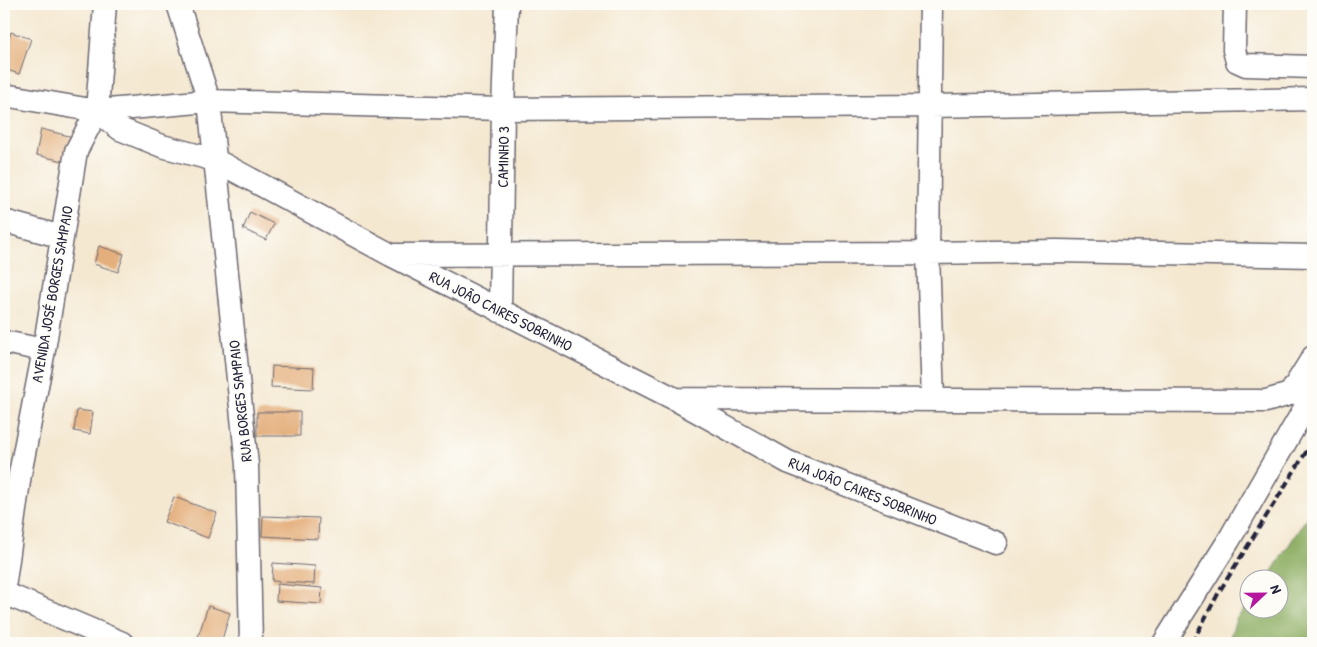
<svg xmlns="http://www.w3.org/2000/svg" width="1317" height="647" font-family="'Patrick Hand',sans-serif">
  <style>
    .forest { fill: #8cad62; stroke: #57684e }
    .building { fill: #e4af7b }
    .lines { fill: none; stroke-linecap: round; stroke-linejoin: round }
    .street-casing { stroke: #6c6770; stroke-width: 25 }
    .street { stroke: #fff; stroke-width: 22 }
    .rail { stroke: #22223b; stroke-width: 4; stroke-dasharray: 8 4; stroke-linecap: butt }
    .labels { text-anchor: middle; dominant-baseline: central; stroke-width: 4.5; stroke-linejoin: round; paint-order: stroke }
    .street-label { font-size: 15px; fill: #22223b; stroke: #fdfcf7 }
  </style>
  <rect width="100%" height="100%" fill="#fdfcf7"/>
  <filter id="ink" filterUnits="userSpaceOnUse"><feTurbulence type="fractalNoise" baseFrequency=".02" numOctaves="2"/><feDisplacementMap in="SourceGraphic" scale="10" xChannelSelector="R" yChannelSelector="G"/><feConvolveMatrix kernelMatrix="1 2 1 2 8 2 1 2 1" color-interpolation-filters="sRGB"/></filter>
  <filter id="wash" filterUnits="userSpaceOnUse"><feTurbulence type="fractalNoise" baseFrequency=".0096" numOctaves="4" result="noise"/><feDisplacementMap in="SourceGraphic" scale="20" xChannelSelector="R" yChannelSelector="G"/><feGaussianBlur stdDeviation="1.12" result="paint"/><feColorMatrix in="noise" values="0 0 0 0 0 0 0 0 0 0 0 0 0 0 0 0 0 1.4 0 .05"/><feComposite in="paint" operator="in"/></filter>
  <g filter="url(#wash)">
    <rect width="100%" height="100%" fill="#f4e8d1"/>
    <path class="forest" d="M1313 499V643H1228L1236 619 1249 603 1250 610H1280V580L1267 579 1307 517Z"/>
    <g id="blocks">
      <path class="building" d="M11 32 31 39 19 74 4 69V53Z
        M41 129 73 137 68 162 36 155Z
        M250 212 274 224 266 240 243 229Z
        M99 246 124 254 118 272 94 264Z
        M272 366 314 368 313 389 271 387Z
        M77 410 93 412 90 434 74 431Z
        M257 412H300V436H257Z
        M174 497 217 513 208 538 164 522Z
        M263 516 319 518 318 539 262 536Z
        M273 563 315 566 314 584 272 581Z
        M277 584 322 588 321 604 276 601Z
        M208 606 230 613 221 643H196Z"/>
    </g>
  </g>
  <g filter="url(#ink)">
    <use href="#blocks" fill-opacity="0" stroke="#6c6770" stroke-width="1"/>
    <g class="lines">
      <g class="street-casing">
        <path id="street" d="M178 4 209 101 247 465 251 643
          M931 4 928 253 933 400
          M1235 4 1234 50 1237 61 1246 65 1313 67
          M4 95 97 111 120 129 162 146 215 160 391 255 675 399 788 462 996 543
          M97 111 209 101 503 109 930 106 1313 99
          M4 221 62 237
          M394 255 928 253 1057 251 1313 256
          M500 311 503 109 507 4
          M4 342 44 350
          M676 399 1266 401 1290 394 1313 357
          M4 588 20 474 44 350 76 151 97 111 105 4
          M4 593 122 643
          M1164 643 1229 540 1313 394"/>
      </g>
      <use href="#street" class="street"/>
      <path class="rail" d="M1192 643 1219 592 1313 441"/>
    </g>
  </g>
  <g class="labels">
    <g class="street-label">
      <text transform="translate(503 157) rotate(-89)">CAMINHO 3</text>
      <text transform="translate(52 294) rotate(-80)">AVENIDA JOSÉ BORGES SAMPAIO</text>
      <text transform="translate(501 311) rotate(27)">RUA JOÃO CAIRES SOBRINHO</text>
      <text transform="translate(240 401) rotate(-96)">RUA BORGES SAMPAIO</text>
      <text transform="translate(863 491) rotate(22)">RUA JOÃO CAIRES SOBRINHO</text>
    </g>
  </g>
  <rect width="1317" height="647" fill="none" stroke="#fdfcf7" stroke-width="20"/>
  <g transform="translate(1264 594) rotate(68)"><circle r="24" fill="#fdfcf7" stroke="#a5a5ac"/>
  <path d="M0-4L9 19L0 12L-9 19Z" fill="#b5179e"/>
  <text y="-8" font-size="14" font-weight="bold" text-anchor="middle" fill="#22223b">N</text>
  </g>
</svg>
